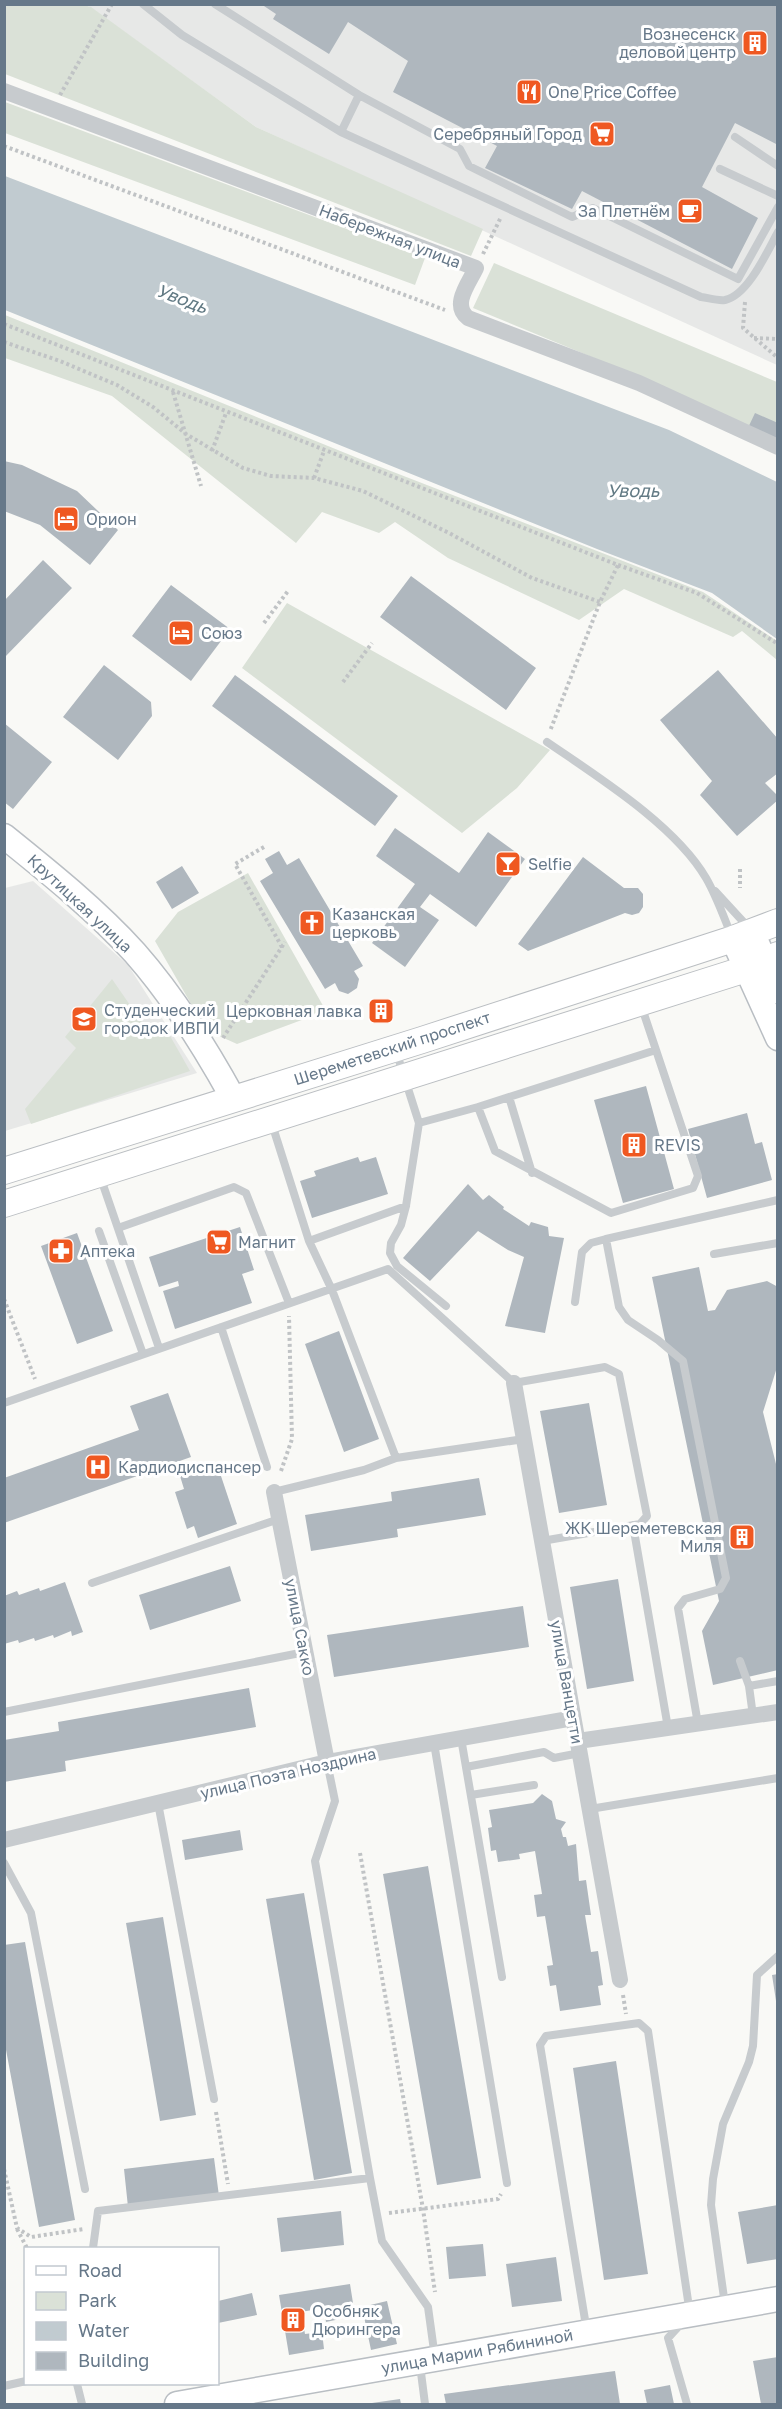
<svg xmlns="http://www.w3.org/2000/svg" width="782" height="2409" font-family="'Golos Text',sans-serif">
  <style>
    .built { fill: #e7e8e7 }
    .green { fill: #dae1d7 }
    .water { fill: #c1cbd0 }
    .building { fill: #afb7be }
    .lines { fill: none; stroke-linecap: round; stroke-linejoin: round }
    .secondary-casing { stroke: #b9bec3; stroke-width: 27 }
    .primary-casing { stroke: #babec2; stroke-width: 28 }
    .path { stroke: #c0c3c5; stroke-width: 4; stroke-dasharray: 3 3; stroke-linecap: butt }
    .lane { stroke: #c7cbce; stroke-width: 8 }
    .street { stroke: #c7cbce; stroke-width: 16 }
    .secondary { stroke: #fff; stroke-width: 24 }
    .primary { stroke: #fff; stroke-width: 26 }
    .labels { text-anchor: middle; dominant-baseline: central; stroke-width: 6; stroke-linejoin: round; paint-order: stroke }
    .poi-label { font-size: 16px; fill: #667889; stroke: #fff; text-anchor: start }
    .street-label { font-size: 16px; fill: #667889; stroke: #fff }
    .water-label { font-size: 18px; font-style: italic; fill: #627a84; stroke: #fff }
  </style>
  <rect width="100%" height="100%" fill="#f9f9f6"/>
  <path class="built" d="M87 5H777V365L256 127Z
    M33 881 128 965 197 1073 5 1131V888Z"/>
  <path class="green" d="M84 5 91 7 256 127 483 229 471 256 5 74V5Z
    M5 102 425 258 415 285 5 133Z
    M494 263 777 382V439L645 379 473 308Z
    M5 315 365 461 703 592 777 641V660L742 631 733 637 624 589 579 620 448 558 395 522 379 533 322 512 296 543 112 396 5 358Z
    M287 603 550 750 517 788 462 833 242 668Z
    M248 873 326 1011 237 1044 206 1030 155 941 178 912Z
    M112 979 150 1034 165 1027 190 1071 31 1124 25 1109 76 1048 65 1037Z"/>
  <path class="water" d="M5 176 669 430 777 482V639L712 593 597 549 5 310Z"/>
  <path class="building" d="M261 4H778V145L735 123 702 187 758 218 732 269 582 191 572 209 485 168 497 146 393 92 408 61 348 22 329 54 273 19 276 14Z
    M755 413 778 423V444L747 430Z
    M4 461 22 465 77 491 118 530 90 565 40 525 4 511Z
    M43 560 72 588 4 658V601Z
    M411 576 536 668 506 710 380 617Z
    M171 585 230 629 191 681 132 636Z
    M104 665 151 702 152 716 118 760 63 717Z
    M718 670 778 739V773L765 783 778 796V800L737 836 700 795 712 781 660 720Z
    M235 675 398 796 375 826 212 706Z
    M4 723 52 762 13 809 4 802Z
    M395 828 459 873 488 832 525 859 476 927 430 894 420 907 439 920 405 967 372 943 415 884 376 856Z
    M279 851 287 865 299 858 363 966 354 971 359 979 357 988 348 994 339 991 335 983 325 989 260 881 273 873 265 859Z
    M583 857 624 888H638L643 894V907L639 913 632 915 625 913 528 951 518 944Z
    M182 866 199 893 172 909 156 882Z
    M646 1086 674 1189 623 1203 594 1100Z
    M747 1113 755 1144 762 1142 772 1180 707 1198 688 1129Z
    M358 1157 360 1162 376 1157 388 1194 312 1218 300 1181 316 1176 314 1171Z
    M468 1184 483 1200 489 1195 504 1207 503 1209 529 1226 531 1222 548 1227 549 1236 564 1238 545 1333 505 1326 524 1257 508 1250 478 1231 430 1281 403 1258Z
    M240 1227 254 1270 242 1274 252 1303 175 1329 163 1291 179 1286 178 1281 159 1287 149 1257Z
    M77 1233 113 1331 77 1344 41 1246Z
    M699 1267 708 1311 715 1310 727 1290 767 1281 778 1287V1341H776L778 1364 763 1412 778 1472V1670L713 1685 702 1631 719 1601 652 1277Z
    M339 1331 379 1439 344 1452 305 1344Z
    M168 1393 191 1457 4 1523V1478L139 1430 130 1406Z
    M589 1403 607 1505 559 1513 540 1411Z
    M217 1464 237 1524 198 1538 194 1526 187 1529 175 1492 184 1489 180 1476Z
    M479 1478 486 1515 397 1529 398 1537 311 1551 305 1515 392 1501 391 1492Z
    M230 1566 241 1601 150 1630 139 1595Z
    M618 1579 634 1681 587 1689 570 1587Z
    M65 1582 83 1632 72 1636 71 1631 54 1638 53 1635 35 1641 34 1638 19 1643 18 1640 4 1644V1596L17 1591 19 1595 39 1588 40 1591Z
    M523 1606 529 1647 334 1677 327 1635Z
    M249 1688 256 1727 65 1761 66 1771 4 1782V1740L59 1731 58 1722Z
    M542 1794 552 1801 556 1819 566 1822 561 1829 563 1837H566L568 1846 576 1844 579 1881 586 1880 591 1915H585L591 1952 598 1951 603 1985 598 1986 601 2005 560 2011 556 1985 550 1986 547 1966 553 1965 545 1916 537 1917 534 1895 542 1894 535 1851 519 1854 520 1859 498 1862 496 1850 491 1851 488 1828 492 1827 489 1810 533 1803Z
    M240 1830 243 1850 185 1860 182 1840Z
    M428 1866 481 2178 437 2185 383 1874Z
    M304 1893 352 2173 314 2180 266 1899Z
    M163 1917 196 2115 160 2121 126 1923Z
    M25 1942 75 2220 39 2227 4 2039V1945Z
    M778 1974V2001H776L772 1975Z
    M616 2061 648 2274 604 2280 573 2068Z
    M214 2158 219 2196 128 2207 124 2169Z
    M778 2205V2259L747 2264 738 2212Z
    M341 2211 344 2245 281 2252 277 2218Z
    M483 2244 486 2276 449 2279 446 2247Z
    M556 2257 562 2301 512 2307 506 2264Z
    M350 2284 353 2303 338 2306 340 2319 326 2322 324 2308 301 2312 305 2334 322 2332 324 2349 289 2355 279 2295Z
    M252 2293 257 2315 218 2323V2301Z
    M387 2301 397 2344 371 2350 362 2307Z
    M778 2357V2404H761L753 2361Z
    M615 2371 620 2404H446L444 2394Z
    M670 2385 674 2404H647L644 2390Z
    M400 2399 401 2404H373L372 2403Z"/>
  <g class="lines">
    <g class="secondary-casing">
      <path id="secondary" d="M4 836C50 873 96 910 135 953 172 995 206 1049 233 1098
        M752 932 778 991
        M733 939 778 1038
        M177 2404 778 2299"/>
    </g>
    <g class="primary-casing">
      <path id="primary" d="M4 1171 422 1040 733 939 778 922
        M4 1204 746 969 778 955"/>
    </g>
    <path class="path" d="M60 95 112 4
      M4 146 445 310
      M483 254 501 217
      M745 302 743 328 778 358
      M4 324 618 565 600 602 550 731
      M754 338 778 339
      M4 342 60 361 117 385 153 407 186 434 243 468 271 476 314 478 363 491 449 533 532 578 600 602
      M173 392 201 486
      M212 451 226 413
      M314 478 324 451
      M618 565 697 593 778 644
      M264 623 288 591
      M343 682 372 643
      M264 847 235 864 282 947
      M740 869V888
      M223 1038 285 942
      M4 1299 35 1379
      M281 1471 292 1439 289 1316
      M360 1853 423 2209 435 2292
      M623 1995 626 2014
      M216 2112 228 2184
      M4 2169 17 2228 31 2237 84 2229
      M389 2213 498 2199 501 2194
      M17 2229 27 2248"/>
    <path class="lane" d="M143 4 182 35 341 132 701 297C709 298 717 301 725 300 748 295 767 252 778 232
      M215 4 359 95 460 149 469 166 572 217 593 208 738 279 778 207
      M341 132 359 95
      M735 137 778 166
      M720 169 778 196
      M547 742C598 777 675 825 706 878 717 897 724 918 732 937
      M715 891 749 928
      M396 1051 419 1123 406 1206 401 1225 391 1243 390 1253 397 1266 446 1306
      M509 1097 532 1173
      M478 1107 656 1050
      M271 1121 309 1241
      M419 1123 478 1107 495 1151 611 1213 693 1188 698 1176 641 1005
      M100 1176 159 1348
      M118 1228 234 1187 246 1193 289 1303
      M99 1231 143 1354
      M714 1254 778 1243
      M575 1302 582 1252 591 1243 606 1239
      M221 1327 267 1467
      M4 1403 388 1269 514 1383 605 1367 619 1374 647 1516 640 1524 542 1541
      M396 1458 332 1290 309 1241 406 1206
      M274 1492 364 1470 396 1458 524 1439
      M633 1525 668 1728
      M92 1583 279 1519
      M740 1661 749 1686 753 1716
      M749 1686 778 1681
      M4 1712 305 1652
      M698 1724 678 1608 685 1599 720 1589 726 1578 683 1361 658 1340 628 1320 619 1307 606 1239 778 1200
      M461 1738 502 1977
      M434 1743 507 2183
      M327 1762 335 1801 315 1861 370 2178 382 2241 428 2307 435 2358
      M466 1767 544 1752 554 1758 580 1753
      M471 1795 534 1785
      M158 1803 214 2099
      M590 1809 778 1778
      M4 1863 31 1913 85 2189
      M93 2248 98 2211 370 2178
      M725 2305 711 2205 713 2179 723 2124 749 2062 753 2046 757 1975 778 1956
      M587 2332 540 2045 546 2036 639 2023 648 2031 690 2314 668 2338 687 2404
      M420 2365 425 2404
      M77 2384 82 2404
      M4 2386 26 2381"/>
    <path class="street" d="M4 91 476 268C469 283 451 305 468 318L639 383 778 447
      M514 1383 620 1980
      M274 1492 327 1762
      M578 1741 778 1712
      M4 1840 327 1762 573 1718"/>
    <use href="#secondary" class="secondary"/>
    <use href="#primary" class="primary"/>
  </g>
  <defs>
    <g id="building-square" transform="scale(1.35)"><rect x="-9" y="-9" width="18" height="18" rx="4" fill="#ef5821" stroke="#fff"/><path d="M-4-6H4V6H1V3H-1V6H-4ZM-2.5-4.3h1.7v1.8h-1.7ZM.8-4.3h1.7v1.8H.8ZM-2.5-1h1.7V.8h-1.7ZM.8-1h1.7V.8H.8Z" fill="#fff"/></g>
    <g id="restaurant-square" transform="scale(1.35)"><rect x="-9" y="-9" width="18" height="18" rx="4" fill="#ef5821" stroke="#fff"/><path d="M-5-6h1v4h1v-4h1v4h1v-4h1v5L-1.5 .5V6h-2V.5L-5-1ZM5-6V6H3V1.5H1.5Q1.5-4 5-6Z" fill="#fff"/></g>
    <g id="supermarket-square" transform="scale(1.35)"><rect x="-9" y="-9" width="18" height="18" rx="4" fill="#ef5821" stroke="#fff"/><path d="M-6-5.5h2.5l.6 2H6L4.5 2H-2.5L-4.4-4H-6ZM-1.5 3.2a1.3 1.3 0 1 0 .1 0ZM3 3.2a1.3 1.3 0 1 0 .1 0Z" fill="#fff"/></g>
    <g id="cafe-square" transform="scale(1.35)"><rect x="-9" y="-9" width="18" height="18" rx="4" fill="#ef5821" stroke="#fff"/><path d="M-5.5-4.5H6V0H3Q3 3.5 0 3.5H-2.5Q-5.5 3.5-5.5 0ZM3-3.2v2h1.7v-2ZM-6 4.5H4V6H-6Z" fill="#fff"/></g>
    <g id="hotel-square" transform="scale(1.35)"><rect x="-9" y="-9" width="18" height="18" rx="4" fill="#ef5821" stroke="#fff"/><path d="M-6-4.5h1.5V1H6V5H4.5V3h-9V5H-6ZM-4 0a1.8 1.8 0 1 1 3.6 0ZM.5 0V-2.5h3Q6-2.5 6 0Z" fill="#fff"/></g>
    <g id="bar-square" transform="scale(1.35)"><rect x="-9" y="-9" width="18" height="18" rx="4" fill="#ef5821" stroke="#fff"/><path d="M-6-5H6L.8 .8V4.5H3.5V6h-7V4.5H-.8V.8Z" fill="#fff"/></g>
    <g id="church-square" transform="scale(1.35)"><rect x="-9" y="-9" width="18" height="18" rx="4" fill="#ef5821" stroke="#fff"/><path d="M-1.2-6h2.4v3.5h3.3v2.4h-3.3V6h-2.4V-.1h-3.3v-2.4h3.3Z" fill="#fff"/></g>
    <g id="university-square" transform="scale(1.35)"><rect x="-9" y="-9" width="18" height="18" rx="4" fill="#ef5821" stroke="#fff"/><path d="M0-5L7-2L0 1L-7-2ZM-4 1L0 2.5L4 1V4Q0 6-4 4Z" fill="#fff"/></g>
    <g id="pharmacy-square" transform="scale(1.35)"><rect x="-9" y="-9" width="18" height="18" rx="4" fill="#ef5821" stroke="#fff"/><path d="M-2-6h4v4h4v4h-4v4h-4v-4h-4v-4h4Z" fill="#fff"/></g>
    <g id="hospital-square" transform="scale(1.35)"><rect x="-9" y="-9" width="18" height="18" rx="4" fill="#ef5821" stroke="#fff"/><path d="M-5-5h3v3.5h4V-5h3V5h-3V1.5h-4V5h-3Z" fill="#fff"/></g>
  </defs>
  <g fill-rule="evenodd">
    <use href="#building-square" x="755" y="43"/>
    <use href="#restaurant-square" x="529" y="92"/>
    <use href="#supermarket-square" x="602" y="134"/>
    <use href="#cafe-square" x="690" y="211"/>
    <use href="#hotel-square" x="66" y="519"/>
    <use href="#hotel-square" x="181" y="633"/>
    <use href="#bar-square" x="508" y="864"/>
    <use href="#church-square" x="312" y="923"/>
    <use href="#building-square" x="381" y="1011"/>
    <use href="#university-square" x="84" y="1019"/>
    <use href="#building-square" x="634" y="1145"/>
    <use href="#supermarket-square" x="219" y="1242"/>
    <use href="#pharmacy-square" x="61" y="1251"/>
    <use href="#hospital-square" x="98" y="1467"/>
    <use href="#building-square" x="742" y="1537"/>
    <use href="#building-square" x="293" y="2320"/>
  </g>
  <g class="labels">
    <g class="poi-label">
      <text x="736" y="34" text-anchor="end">Вознесенск<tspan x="736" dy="18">деловой центр</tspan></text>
      <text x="548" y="92">One Price Coffee</text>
      <text x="582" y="134" text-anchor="end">Серебряный Город</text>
      <text x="670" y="211" text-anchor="end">За Плетнём</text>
      <text x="86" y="519">Орион</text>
      <text x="201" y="633">Союз</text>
      <text x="528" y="864">Selfie</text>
      <text x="332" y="914">Казанская<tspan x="332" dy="18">церковь</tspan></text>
      <text x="104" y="1010">Студенческий<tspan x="104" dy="18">городок ИВПИ</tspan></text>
      <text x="362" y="1011" text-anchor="end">Церковная лавка</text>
      <text x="654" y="1145">REVIS</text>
      <text x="238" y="1242">Магнит</text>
      <text x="80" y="1251">Аптека</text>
      <text x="118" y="1467">Кардиодиспансер</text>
      <text x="722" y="1528" text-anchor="end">ЖК Шереметевская<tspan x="722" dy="18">Миля</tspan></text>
      <text x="312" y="2311">Особняк<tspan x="312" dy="18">Дюрингера</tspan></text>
    </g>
    <g class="street-label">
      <text transform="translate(390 236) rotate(21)">Набережная улица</text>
      <text transform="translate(80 903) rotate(43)">Крутицкая улица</text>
      <text transform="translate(392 1048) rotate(-18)">Шереметевский проспект</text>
      <text transform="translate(300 1627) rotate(79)">улица Сакко</text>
      <text transform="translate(567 1682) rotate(80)">улица Ванцетти</text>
      <text transform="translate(288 1773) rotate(-13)">улица Поэта Ноздрина</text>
      <text transform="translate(477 2351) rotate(-10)">улица Марии Рябининой</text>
    </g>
    <g class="water-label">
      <text transform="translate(182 298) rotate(21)">Уводь</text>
      <text x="633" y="490">Уводь</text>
    </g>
  </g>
  <rect width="782" height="2409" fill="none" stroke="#667889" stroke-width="12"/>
  <rect x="24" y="2247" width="195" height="138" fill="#ffffff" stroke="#c2c9d0" stroke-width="1.5"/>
  <rect x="36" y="2266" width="30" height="9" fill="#ffffff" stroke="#c2c9d0" stroke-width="1.5"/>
  <text x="78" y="2277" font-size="18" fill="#667889">Road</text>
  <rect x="36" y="2292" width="30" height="18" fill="#dae1d7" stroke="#c2c9d0" stroke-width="1.5"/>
  <text x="78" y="2307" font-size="18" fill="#667889">Park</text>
  <rect x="36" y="2322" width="30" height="18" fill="#c1cbd0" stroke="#c2c9d0" stroke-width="1.5"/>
  <text x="78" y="2337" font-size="18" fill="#667889">Water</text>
  <rect x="36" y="2352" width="30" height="18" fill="#afb7be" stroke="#c2c9d0" stroke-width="1.5"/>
  <text x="78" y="2367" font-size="18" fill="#667889">Building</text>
</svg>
